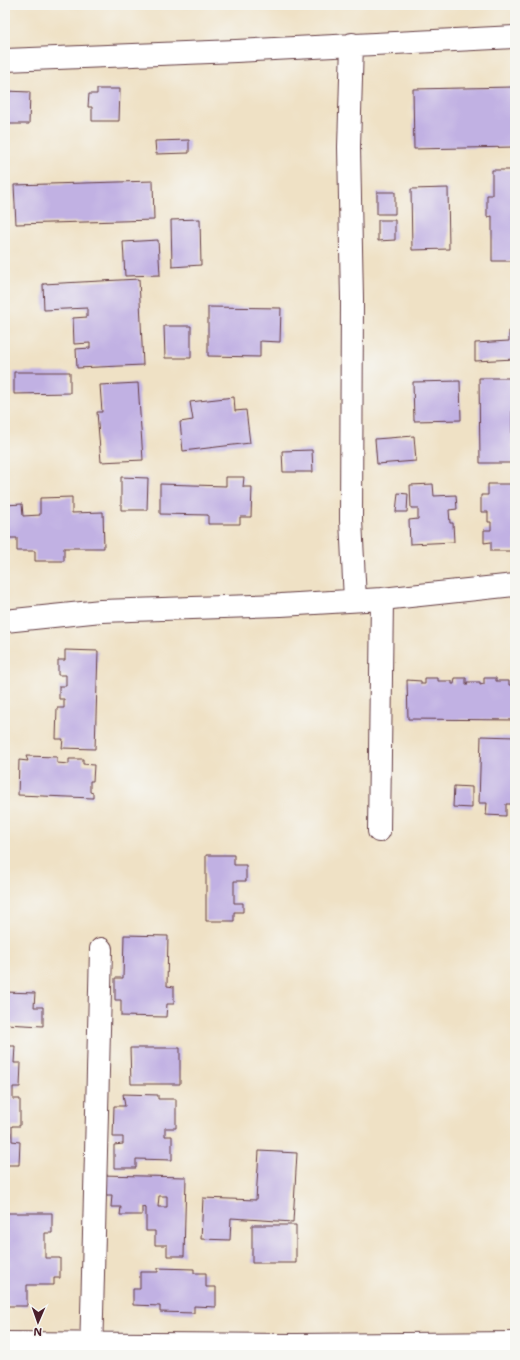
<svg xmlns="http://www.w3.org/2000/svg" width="520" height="1360" font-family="'Shantell Sans',sans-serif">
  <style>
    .building { fill: #c1b1e3; fill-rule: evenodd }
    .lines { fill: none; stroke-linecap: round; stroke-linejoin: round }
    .minor-casing { stroke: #633c42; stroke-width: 24 }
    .minor { stroke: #fff; stroke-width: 22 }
  </style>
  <rect width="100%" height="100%" fill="#f6f6f2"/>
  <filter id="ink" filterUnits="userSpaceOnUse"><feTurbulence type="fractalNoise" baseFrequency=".025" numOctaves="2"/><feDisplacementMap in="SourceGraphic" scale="8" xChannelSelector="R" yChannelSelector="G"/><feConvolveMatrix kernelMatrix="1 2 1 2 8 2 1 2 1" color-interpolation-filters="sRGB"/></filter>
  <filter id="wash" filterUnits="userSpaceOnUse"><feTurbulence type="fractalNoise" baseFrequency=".012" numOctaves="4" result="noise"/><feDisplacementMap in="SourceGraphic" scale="16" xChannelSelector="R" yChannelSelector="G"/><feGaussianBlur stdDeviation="0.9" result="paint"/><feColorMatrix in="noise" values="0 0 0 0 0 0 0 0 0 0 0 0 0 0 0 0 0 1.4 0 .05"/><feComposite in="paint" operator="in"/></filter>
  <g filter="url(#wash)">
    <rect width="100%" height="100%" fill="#efe1c5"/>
    <g id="blocks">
      <path class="building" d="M513 87 514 147 414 149 413 89Z
        M97 89H120L119 121H92V107H88L89 94H97Z
        M6 91 30 92 29 124H5Z
        M189 140V153L156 154 155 141Z
        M492 170H515V261H492V216L487 217V195H492Z
        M153 181 154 220 16 224 14 185Z
        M448 188 449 249 412 250 411 189Z
        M377 192H395V214H377Z
        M200 219 201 265 172 267 171 220Z
        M378 220H395V240L378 241Z
        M158 240 160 275 125 276 123 242Z
        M139 279 143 365 77 368 76 349 90 348V343L74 344 73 318 87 317V308L44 310 43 284Z
        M208 307 281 308 280 342 260 341V357L208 356Z
        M164 326H191V358H165Z
        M509 331H515V359L475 361V343L509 341Z
        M14 372H70V393L14 394Z
        M479 378H515V391H512V447H515V463H480Z
        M460 381 461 420 414 421 413 382Z
        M138 383 143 460 101 462 97 412H102L100 385Z
        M234 397 235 411 246 410 250 443 183 451 180 422 193 420 190 402Z
        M414 436 416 461 377 464 375 439Z
        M312 450 313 472H283L282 451Z
        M121 477 148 478 147 510H121Z
        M226 477H244L243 487H252L251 517H240V524H208V515L160 514V484L226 486Z
        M433 484 434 496 456 495 457 509 449 510 450 523H453L454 542 410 544 409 520 418 519V508H411L410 485Z
        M488 484H515V551H491V542L484 543V530H491V522H488V512H481V495H488Z
        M398 493 408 494 407 512H396Z
        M72 497V513L103 512 104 548H64V561H35V551H17V538H5V505L22 504 23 516 40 515V498Z
        M65 650 98 651 95 749 62 748 63 739H56L57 708H64V699H59V686H66V675H58V660H65Z
        M425 678H438V681H452V684H454L455 678H466V685H468L467 682H480V685L484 684V678H496V681H509V685H515V720L408 719 407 680 421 681V684H425Z
        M481 736 515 737V804H506V816L486 815 487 803H479Z
        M26 756 57 757V763L69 764V759H83V764L94 765 93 781H90V792L93 793V798L18 795 19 760 28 761Z
        M454 786 472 787V808L453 807Z
        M206 855H234V865H246V881H234V903H243V912H234V921H206Z
        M124 935 168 936 167 986 174 987V1004H167L166 1017 121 1016V1000H115V978H123Z
        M5 992 35 993 34 1007H43V1026L5 1024Z
        M5 1046H15L14 1063H21L20 1087H13V1099H20V1126H12V1141L20 1142 19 1165H5Z
        M130 1048H180V1084H131Z
        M123 1094 158 1095V1099H176V1128H165V1136H172V1160L136 1159V1168H114V1145L123 1144V1137H113L114 1106H125Z
        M259 1151 297 1153 293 1222 231 1218 230 1240 201 1239 203 1198 256 1200Z
        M101 1175 186 1177 184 1256H167V1245H155V1231H146V1208L142 1207V1215H120L121 1207H111L112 1195H101ZM159 1196H167V1207H158Z
        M5 1213H52V1233H45V1258H60V1278H54V1285H27V1306H5Z
        M252 1225H296V1263H252Z
        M158 1268 194 1269V1273H206V1287H216V1307L194 1306V1313L160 1312V1306L133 1305V1289H140V1272H158Z"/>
    </g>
  </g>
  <g filter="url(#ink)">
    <use href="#blocks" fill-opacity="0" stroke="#633c42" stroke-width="1"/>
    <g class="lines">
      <g class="minor-casing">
        <path id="minor" d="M352 44 349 147 352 299 351 520 355 600
          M5 60 236 51 515 37
          M5 621 101 611 281 605 382 599 515 585
          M379 831 382 599
          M5 1343 296 1345 515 1343
          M91 1355 101 949"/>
      </g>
      <use href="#minor" class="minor"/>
    </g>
  </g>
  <rect width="520" height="1360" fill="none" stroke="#f6f6f2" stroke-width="20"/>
  <g transform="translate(38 1322) rotate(182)" stroke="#f6f6f2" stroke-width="3" paint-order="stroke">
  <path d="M0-3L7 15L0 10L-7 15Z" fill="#4a1f2b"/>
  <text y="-6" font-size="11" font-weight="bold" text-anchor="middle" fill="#4a1f2b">N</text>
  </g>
</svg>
